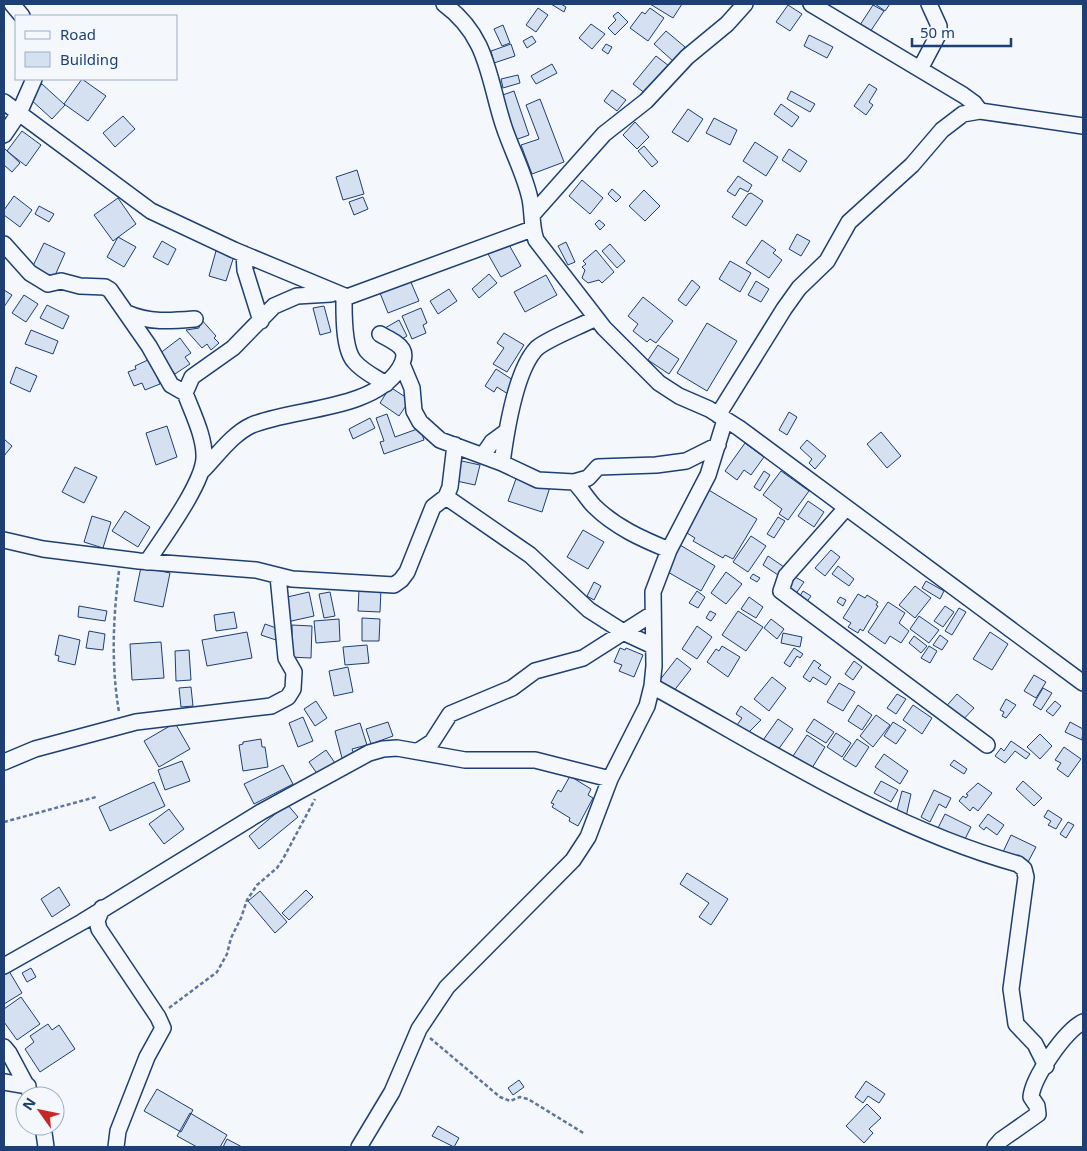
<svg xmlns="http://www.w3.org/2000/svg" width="1087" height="1151" font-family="'Noto Sans',sans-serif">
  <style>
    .building { fill: #d5e0f0; stroke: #1d3f73 }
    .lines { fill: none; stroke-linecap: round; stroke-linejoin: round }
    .minor-casing { stroke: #1d3f73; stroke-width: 18 }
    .path { stroke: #5e769c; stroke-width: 2.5; stroke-dasharray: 4 2.5; stroke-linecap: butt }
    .minor { stroke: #f4f7fb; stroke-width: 15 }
  </style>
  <rect width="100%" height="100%" fill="#f4f7fb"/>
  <path class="building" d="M551 4H561L566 7 564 12Z
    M650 4H682L673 18Z
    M875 4H890L885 11Z
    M788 5 802 14 790 31 776 22Z
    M873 5 884 11 870 32 860 25Z
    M538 8 548 15 536 32 526 25Z
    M650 8 664 18 648 41 630 28 642 12 645 14Z
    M618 12 628 22 615 35 608 28 616 20 613 16Z
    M591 24 605 34 592 49 579 38Z
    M503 25 510 43 502 46 494 29Z
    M666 31 685 47 673 61 654 44Z
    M809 35 833 47 827 58 804 46Z
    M532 36 536 42 527 48 523 41Z
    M511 44 515 56 494 63 491 51Z
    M606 44 612 47 608 54 602 50Z
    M656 56 669 66 646 94 633 84Z
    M552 64 557 73 536 84 531 76Z
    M518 75 520 83 503 88 501 79Z
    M82 79 106 96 88 121 64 104Z
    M42 84 65 105 52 119 29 98Z
    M869 84 877 89 869 102 873 105 866 115 854 106Z
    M612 90 626 100 617 111 604 101Z
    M514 91 529 135 515 140 500 96Z
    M791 91 815 104 810 112 787 99Z
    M540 99 564 162 532 174 521 145 539 139 526 105Z
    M781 104 799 117 792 127 774 114Z
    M688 109 703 119 688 142 672 132Z
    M123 116 135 129 115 147 103 133Z
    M714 118 737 130 730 145 706 133Z
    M635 122 649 137 637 149 623 135Z
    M22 131 41 145 26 166 7 151Z
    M755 142 778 157 766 176 743 161Z
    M644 146 658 162 652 167 638 151Z
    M4 148 20 163 12 172 4 165Z
    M789 149 807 161 800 172 782 160Z
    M357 170 364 194 343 200 336 177Z
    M738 176 752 185 748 192 740 188 735 196 727 191Z
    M582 180 603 198 590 214 569 196Z
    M612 189 621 197 616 202 608 194Z
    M644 190 660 206 645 221 629 206Z
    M751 193 763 201 746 226 732 217 748 194Z
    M14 196 32 210 20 227 4 215V210Z
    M363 197 368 209 354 215 349 202Z
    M118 198 136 224 113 241 94 215Z
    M39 206 54 214 49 222 35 214Z
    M599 220 605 225 600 230 595 224Z
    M797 234 810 241 801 256 789 249Z
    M118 237 136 247 124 267 107 257Z
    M762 240 776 250 773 253 782 260 769 278 746 263Z
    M162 241 176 249 168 265 153 257Z
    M566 242 575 262 568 265 558 246Z
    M44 243 65 253 53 280 31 270Z
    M508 243 521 266 501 277 488 254Z
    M610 244 625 261 617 268 602 251Z
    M596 250 614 272 602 283 599 280 588 283 582 278 585 270 582 267 586 264 583 261Z
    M216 251 234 256 226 281 209 276Z
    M730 261 751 273 740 292 719 279Z
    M489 274 497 283 479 298 472 289Z
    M546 275 557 295 525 312 514 292Z
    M410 280 419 301 388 313 380 293Z
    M692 280 700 287 686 306 678 300Z
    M756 281 769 289 761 302 748 295Z
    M449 289 457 301 438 314 430 301Z
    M4 290 12 295 4 307Z
    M24 295 38 304 26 322 12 313Z
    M643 297 673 321 656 343 650 339 647 342 633 331 638 324 628 316Z
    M47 305 69 316 63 329 40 318Z
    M324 306 331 332 320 335 313 308Z
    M421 308 427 323 423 325 426 333 412 339 402 316Z
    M200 318 216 336 214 338 219 343 211 350 207 344 202 348 186 330 199 328Z
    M399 320 407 336 397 342 390 339 385 328Z
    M707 323 737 341 707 391 677 373Z
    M31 330 58 341 53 354 25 344Z
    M504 333 524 345 507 372 493 364 504 348 497 343Z
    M180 338 191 353 185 357 190 364 175 374 159 354Z
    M658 345 679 359 669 374 648 360Z
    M150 359 160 384 145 390 142 383 134 386 128 372 136 369 135 366Z
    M16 367 37 376 30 392 10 383Z
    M496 369 516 382 508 394 497 387 494 392 485 386Z
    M390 387 410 400 399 416 380 403Z
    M789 412 797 417 787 435 779 430Z
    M387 414 395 437 420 428 424 440 384 454 380 442 384 441 376 418Z
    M370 418 375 428 353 439 349 429Z
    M167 426 177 457 156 465 146 433Z
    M881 432 901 456 887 468 867 444Z
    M4 439 12 446 4 456Z
    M807 440 826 456 815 469 809 463 812 459 800 448Z
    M745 443 764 457 751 475 744 470 737 480 725 471Z
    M457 460 480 465 475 485 452 480Z
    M75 467 97 477 84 503 62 492Z
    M764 471 770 475 760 491 754 487Z
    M781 471 809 491 788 520 779 514 782 509 763 495Z
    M517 476 550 487 542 512 508 501Z
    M707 489 757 519 733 559 725 555 723 558 693 541 695 538 682 530Z
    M808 501 824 512 814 527 798 516Z
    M125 511 150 527 138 547 112 531Z
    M92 516 111 522 103 548 84 542Z
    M778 517 785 521 774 538 767 534Z
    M583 530 604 542 588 569 567 557Z
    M751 536 766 546 748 572 733 562Z
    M680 545 715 566 701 591 666 571Z
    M831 550 840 557 825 576 815 568Z
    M768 556 787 569 781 577 763 565Z
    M838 566 854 579 849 586 832 574Z
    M141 567 170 573 163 607 134 601Z
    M726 572 742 584 726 604 711 593Z
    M753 574 760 578 757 582 750 578Z
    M795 577 804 582 793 598 785 593Z
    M926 581 944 591 940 599 922 588Z
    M594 582 601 586 594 600 587 596Z
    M915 586 931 598 915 618 899 605Z
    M359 589H381L380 612 358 611Z
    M697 591 705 597 698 608 689 603Z
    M803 591 811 596 803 607 796 602Z
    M309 592 314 616 287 622 283 598Z
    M330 592 335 616 324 618 319 594Z
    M858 594 865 598 867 595 878 602 876 605 878 606 863 631 860 629 858 633 848 627 851 623 843 618Z
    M749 597 763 607 756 618 741 609Z
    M840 597 846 600 843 606 837 602Z
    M888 602 905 613 899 623 909 631 901 643 890 636 885 644 868 632Z
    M79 606 107 611 105 621 78 617Z
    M945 606 954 612 943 627 934 621Z
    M959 608 966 612 952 635 945 631Z
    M710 611 716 614 711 621 706 618Z
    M738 611 763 627 746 651 722 635Z
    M234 612 237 628 216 631 214 615Z
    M919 616 939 630 929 643 910 629Z
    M362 618 380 619 379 641H362Z
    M339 619 340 641 316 643 314 621Z
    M771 619 784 629 777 639 764 628Z
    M265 624 279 629 276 640 261 635Z
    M292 625 312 626 311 658 289 657 286 637H292Z
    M697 626 712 637 697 659 682 649Z
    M89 631 105 634 103 650 86 648Z
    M247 632 252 658 207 666 202 640Z
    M990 632 1008 644 992 670 973 659Z
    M783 633 802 637 800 647 781 643Z
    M59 635 80 640 75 665 58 661 59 656 55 655Z
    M940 635 948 641 942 650 933 645Z
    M914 636 927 646 921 653 909 643Z
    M161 642 164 678 132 680 130 644Z
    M367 645 369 663 345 665 343 647Z
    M722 646 740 657 728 677 707 662 716 649 719 651Z
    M929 646 937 651 930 663 921 658Z
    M620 648 625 650 626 648 643 655 634 677 619 671 622 665 614 662Z
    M794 648 803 654 800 658 797 656 790 667 784 663Z
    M189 650 191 680 176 681 175 651Z
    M677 658 691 669 673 692 659 681Z
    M814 660 821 665 818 668 831 677 826 685 813 677 810 682 803 677Z
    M854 661 862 667 853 680 845 674Z
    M348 667 353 692 334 696 329 671Z
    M1034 675 1046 682 1036 698 1024 691Z
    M772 677 786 688 769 711 754 699Z
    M839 683 855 692 843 711 827 702Z
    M191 687 193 706 181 707 179 688Z
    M1043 688 1052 693 1041 710 1033 705Z
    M897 694 906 699 896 714 887 708Z
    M957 694 974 708 959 724 943 710Z
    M1006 699 1016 705 1006 718 1002 716 1004 712 1000 710Z
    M316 701 327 718 315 726 304 709Z
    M1055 701 1061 706 1053 716 1046 711Z
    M858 705 872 715 862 730 848 721Z
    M913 705 932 718 922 734 903 720Z
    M741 706 761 720 748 733 737 725 742 718 736 714Z
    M876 715 890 725 873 747 860 736Z
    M303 717 313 741 298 747 289 723Z
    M778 719 793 729 775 754 761 743Z
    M814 719 834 732 826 743 806 731Z
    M388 722 393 736 371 744 366 729Z
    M893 722 906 730 896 744 884 736Z
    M1070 722 1083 729 1082 740 1065 732Z
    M175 723 190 749 159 767 144 741Z
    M360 723 367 745 352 749 354 754 342 758 335 731Z
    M836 733 851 743 842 757 827 747Z
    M1040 734 1052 746 1040 759 1027 747Z
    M807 735 825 747 812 768 793 756Z
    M261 739 262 747H265L268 767 243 771 239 745 243 744V742Z
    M857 739 869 747 856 767 843 759Z
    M1011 741 1030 754 1026 759 1015 751 1005 763 995 756 1001 748 1004 751Z
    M1064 747 1081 759 1068 777 1057 769 1061 763 1055 760Z
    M326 750 335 763 318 775 309 762Z
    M884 754 908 771 900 784 875 767Z
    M954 760 967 769 964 774 950 765Z
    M182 761 190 781 165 790 158 770Z
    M283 765 293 784 254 804 244 784Z
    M570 776 591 789 588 795 593 798 578 826 569 821 570 818 552 807 554 804 551 803 558 790 561 792Z
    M881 781 898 790 891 802 874 793Z
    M1023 781 1042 798 1034 806 1016 789Z
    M154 782 165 806 110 831 99 807Z
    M978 783 992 793 978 811 973 807 970 811 959 801 963 796 966 798 968 795 966 794Z
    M934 790 951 798 946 808 939 804 930 822 921 817Z
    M902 791 911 794 906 817 896 814Z
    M287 804 298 817 259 849 249 836Z
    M169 809 184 829 164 844 149 824Z
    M1048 810 1062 819 1056 829 1048 825 1051 821 1044 817Z
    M945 814 971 827 964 841 938 828Z
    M988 814 1004 825 997 835 986 827 984 830 979 826Z
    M1068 822 1074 825 1066 838 1060 834Z
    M1011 835 1036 847 1027 864 1003 852Z
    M687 873 728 899 711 925 699 917 709 903 680 884Z
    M59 887 70 905 52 917 41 899Z
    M306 890 313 897 289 920 282 913Z
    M260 891 287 922 275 933 248 901Z
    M31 968 36 977 27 982 22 973Z
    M9 971 22 993 4 1004V975Z
    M21 997 40 1024 17 1040 4 1022V1009Z
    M48 1024 52 1030 59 1025 75 1049 40 1072 25 1049 34 1042 30 1036Z
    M519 1080 524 1087 513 1095 508 1088Z
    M866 1081 885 1094 879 1103 868 1096 863 1103 855 1097Z
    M157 1089 193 1110 181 1132 144 1111Z
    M867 1104 881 1118 869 1129 873 1133 864 1143 846 1126Z
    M190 1113 227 1135 220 1147H197L177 1136Z
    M438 1126 459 1138 454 1147 432 1136Z
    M227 1139 242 1147H223Z"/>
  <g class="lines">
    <g class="minor-casing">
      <path id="minor" d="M12 4 22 16
        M444 4C489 37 488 79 504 127 512 151 525 175 530 199 533 214 531 226 536 240L604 328 659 383 679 396 709 409 739 428 1083 683
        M811 4 963 95 974 103 980 111
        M920 69 939 33V26L929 4
        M4 102 151 211 234 250 347 297 532 229
        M4 135 19 113 34 79
        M532 215 604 134 646 101 687 57 727 24 745 4
        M4 244 30 273 48 284 61 281 80 286 105 287 110 290 149 346 171 385 185 393C192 412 205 437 204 458 203 484 162 539 147 562
        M244 254 245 270 261 321
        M344 296C344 313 343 348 354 361 362 371 375 377 386 384
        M127 313C149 323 171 321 195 319
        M402 364 412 388 414 411 420 422 440 440 502 463 538 480 574 482C582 489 587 499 594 506 615 527 642 539 669 550
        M185 393 192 377 233 348 274 306 297 296 331 294
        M718 415 784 309 799 288 827 261 849 222 912 165 942 130 963 114 980 111 1083 126
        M483 455 492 442 507 431
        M502 463C506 433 516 369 537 348 549 338 581 326 596 318
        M202 471C217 456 232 434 252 425 293 408 373 410 399 369 412 348 397 344 380 334
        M574 482 588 478 598 467 656 465 686 461 718 445
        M446 497 530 555 589 610 625 633 653 646
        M846 508 786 576 781 591 987 745
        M4 540 43 549 139 561 256 570 292 579 394 585 401 580 407 572 433 507 446 497 450 487 455 445
        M652 686C770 751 888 828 1018 864L1024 869 1026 877 1011 989 1016 1024 1035 1044 1046 1066
        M418 751 432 742 450 714 512 688 535 671 583 658 652 614
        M4 762 35 749 136 722 271 706 288 697 293 689 294 672 286 658 278 576
        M102 908 97 921 99 929 158 1017 163 1028 147 1057 118 1131 116 1147
        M4 966 82 922 261 812 369 753 383 749 397 748 465 760H535L610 779
        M4 1047 9 1053 32 1096
        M4 1082 28 1086
        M43 1126 46 1147
        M359 1147 392 1092 419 1029 447 987 573 860 588 837 610 779 647 706 652 686 654 666 653 592 669 550 708 475 725 420
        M995 1147 1001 1140 1038 1114 1037 1106 1031 1097C1033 1077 1065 1031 1083 1022"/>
    </g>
    <path class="path" d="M119 571C113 619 111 665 119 712
      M4 822 96 797
      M169 1008 217 972 227 954 231 938 241 918 247 900 257 885 277 868 283 859 315 799
      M430 1038 500 1097 510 1101 520 1097 528 1099 585 1134"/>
    <use href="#minor" class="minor"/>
  </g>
  <rect width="1087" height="1151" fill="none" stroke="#1d3f73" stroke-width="10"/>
  <rect x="15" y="15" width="162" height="65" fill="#f4f7fb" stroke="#9eadc5"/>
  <rect x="25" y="31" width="25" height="8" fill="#f4f7fb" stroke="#9eadc5"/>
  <text x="60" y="40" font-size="15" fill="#1d3f73">Road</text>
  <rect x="25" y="52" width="25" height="15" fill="#d5e0f0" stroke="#9eadc5"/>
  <text x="60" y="65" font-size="15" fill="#1d3f73">Building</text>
  <g transform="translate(40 1111) rotate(303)"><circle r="24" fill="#f4f7fb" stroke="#9eadc5"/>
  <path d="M0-4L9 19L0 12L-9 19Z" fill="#c62828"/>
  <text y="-8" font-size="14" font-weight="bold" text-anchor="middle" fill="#1d3f73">N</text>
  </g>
  <path d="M912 38v8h99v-8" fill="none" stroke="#1d3f73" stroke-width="2.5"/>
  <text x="920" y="38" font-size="15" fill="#1d3f73" stroke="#f4f7fb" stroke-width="4" paint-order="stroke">50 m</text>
</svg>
